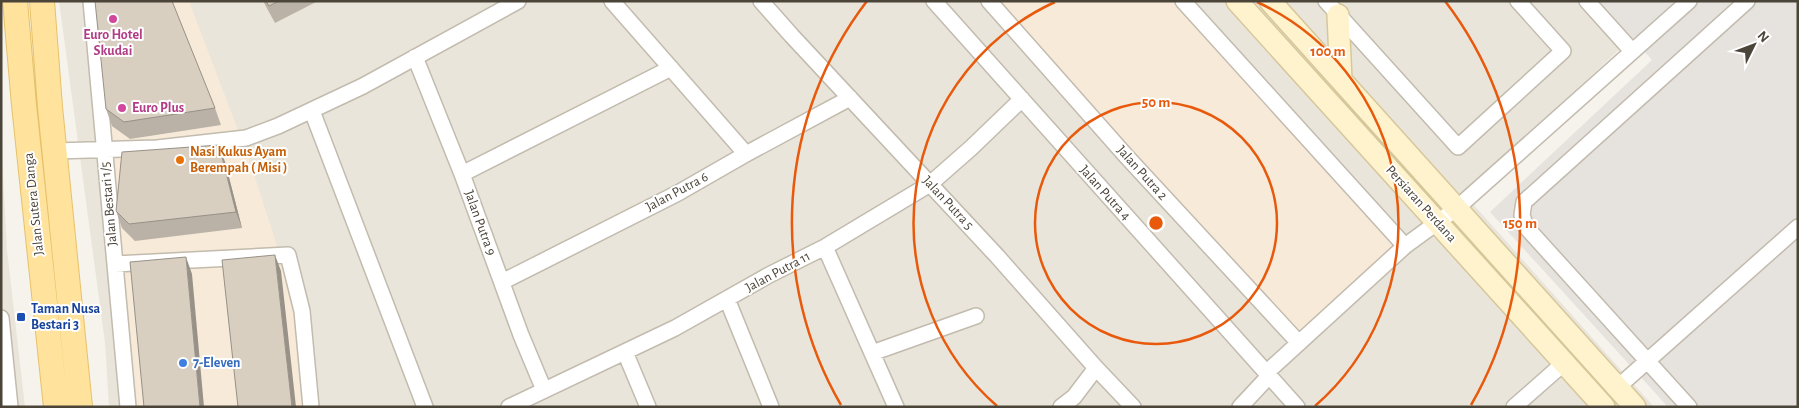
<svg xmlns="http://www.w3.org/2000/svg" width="1799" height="408" font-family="'Alegreya Sans',sans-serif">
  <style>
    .residential { fill: #eae5da }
    .commercial { fill: #f7ead8 }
    .industrial { fill: #e6e2dd }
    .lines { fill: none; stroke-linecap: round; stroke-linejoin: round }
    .minor-casing { stroke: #c2bbae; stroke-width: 18 }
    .secondary-casing { stroke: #d6c79b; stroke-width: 24 }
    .primary-casing { stroke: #e6c16a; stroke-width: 26 }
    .minor { stroke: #fff; stroke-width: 15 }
    .secondary { stroke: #fff3cd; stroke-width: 21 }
    .primary { stroke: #ffe39c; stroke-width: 24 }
    .wall { fill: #bab2a6 }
    .shaded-wall { fill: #979187 }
    .building { fill: #d8cfc1; stroke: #979187 }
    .ring { fill: none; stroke: #e8590c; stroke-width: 2.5 }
    .hotel-dot { fill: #d1479c; stroke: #fff; stroke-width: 2 }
    .food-dot { fill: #e8710a; stroke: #fff; stroke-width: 2 }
    .transit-dot { fill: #1a4fb4; stroke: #fff; stroke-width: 2 }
    .shop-dot { fill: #3f7fe0; stroke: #fff; stroke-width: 2 }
    .labels { text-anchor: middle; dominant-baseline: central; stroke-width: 4; stroke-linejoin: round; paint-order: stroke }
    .hotel-label { font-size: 14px; font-weight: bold; fill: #b23c85; stroke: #fff }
    .food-label { font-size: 14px; font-weight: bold; fill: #c56008; stroke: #fff; text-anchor: start }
    .street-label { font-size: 14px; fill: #4b4439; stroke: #fff }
    .transit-label { font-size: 14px; font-weight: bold; fill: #164399; stroke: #fff; text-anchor: start }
    .shop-label { font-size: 14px; font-weight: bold; fill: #366cbe; stroke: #fff; text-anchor: start }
    .centre { fill: #e8590c; stroke: #fff; stroke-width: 2.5 }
    .ring-label { font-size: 15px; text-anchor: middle; font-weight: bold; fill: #e8590c; stroke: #fff; stroke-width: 4; stroke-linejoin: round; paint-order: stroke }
  </style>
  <rect width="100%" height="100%" fill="#f6f3ec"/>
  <path class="residential" d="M59 1H1616L1640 30 1465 195 1654 407H109L105 343Z
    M1 136 7 250 25 407H1Z"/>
  <path class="commercial" d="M97 1H189L249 159 284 267 295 310 305 407H134Z
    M980 1H1192L1414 246 1298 351 1104 141Z"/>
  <path class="industrial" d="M1600 1H1798V407H1668L1490 212 1652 60Z"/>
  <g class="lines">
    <g class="minor-casing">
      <path id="minor" d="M91 1 128 407
        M612 1 746 154
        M761 1 792 36 997 256 1096 368 1133 407
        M934 1 1297 407
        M989 1 1127 157 1299 343
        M1183 1 1405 246
        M1326 1 1458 147 1563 51 1518 1
        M1587 1 1632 51
        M415 57 462 174 521 335 544 390
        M312 111 425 407
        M55 151 157 148 246 138 278 126 363 86 518 1
        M462 174 671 68
        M825 247 896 407
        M115 264 288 255 302 311 311 407
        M502 282 678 193 746 154 850 98
        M727 299 771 407
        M1 318 10 407
        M625 352 648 407
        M872 353 976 316
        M1266 373 1405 246 1457 208 1689 1
        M1618 387 1798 227
        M509 407 675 328 769 275 825 247 930 184 971 148 1022 99
        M1061 407 1074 397 1096 368
        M1240 407 1269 376
        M1514 407 1564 363
        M1689 407 1526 227 1522 215 1524 202 1747 1"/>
    </g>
    <g class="secondary-casing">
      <path id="secondary" d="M1237 1 1604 407
        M1270 1 1635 407
        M1338 15 1341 80"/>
    </g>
    <g class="primary-casing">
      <path id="primary" d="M15 1 24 105 56 407
        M42 1 50 107 80 407"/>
    </g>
    <use href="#minor" class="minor"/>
    <use href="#secondary" class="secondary"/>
    <use href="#primary" class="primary"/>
  </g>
  <path class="wall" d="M263 1H318L275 23Z
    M215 108 221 125 130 139 112 126 106 109Z
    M225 162 242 228 135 241 122 228 116 211Z"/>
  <path class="shaded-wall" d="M219 145 225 162 242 228 236 212Z
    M275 255 281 271 296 407H292Z
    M186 257 192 274 204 407H200Z"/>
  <path class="building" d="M95 1H172L215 108 124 122 106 109Z
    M266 1H279L269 6Z
    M219 145 236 212 129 224 116 211 122 152Z
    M275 255 292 407H238L222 260Z
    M186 257 200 407H144L130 262Z"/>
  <g class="ring">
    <circle cx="1156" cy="223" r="121"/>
    <path d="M997 406A243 243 0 0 1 1055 2M1257 2A243 243 0 0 1 1315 406"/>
    <path d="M841 405A364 364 0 0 1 867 1M1445 1A364 364 0 0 1 1471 405"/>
  </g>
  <g class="hotel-dot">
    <circle cx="113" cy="19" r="5"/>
    <circle cx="122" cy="108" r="5"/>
  </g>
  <circle class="food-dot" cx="180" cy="160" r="5"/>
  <rect class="transit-dot" x="16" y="312" width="10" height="10" rx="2.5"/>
  <circle class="shop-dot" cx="183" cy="363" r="5"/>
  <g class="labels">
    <g class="hotel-label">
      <text x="113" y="35">Euro Hotel<tspan x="113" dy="16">Skudai</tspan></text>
      <text x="132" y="108" text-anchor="start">Euro Plus</text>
    </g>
    <g class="food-label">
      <text x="190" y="152">Nasi Kukus Ayam<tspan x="190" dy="16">Berempah ( Misi )</tspan></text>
    </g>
    <g class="street-label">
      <text transform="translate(1142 173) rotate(48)">Jalan Putra 2</text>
      <text transform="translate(677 192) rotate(-28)">Jalan Putra 6</text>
      <text transform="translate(1105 193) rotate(48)">Jalan Putra 4</text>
      <text transform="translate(948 203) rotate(47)">Jalan Putra 5</text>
      <text transform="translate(34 204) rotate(-96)">Jalan Sutera Danga</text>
      <text transform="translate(109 204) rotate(-95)">Jalan Bestari 1/5</text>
      <text transform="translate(1421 204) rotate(48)">Persiaran Perdana</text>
      <text transform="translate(480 223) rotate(70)">Jalan Putra 9</text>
      <text transform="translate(778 272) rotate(-28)">Jalan Putra 11</text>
    </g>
    <g class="transit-label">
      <text x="31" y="309">Taman Nusa<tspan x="31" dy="16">Bestari 3</tspan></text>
    </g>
    <g class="shop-label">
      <text x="193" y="363">7-Eleven</text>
    </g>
  </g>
  <circle cx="1156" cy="223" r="8" class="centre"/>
  <g class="ring-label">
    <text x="1328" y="56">100 m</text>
    <text x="1156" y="107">50 m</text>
    <text x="1520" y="228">150 m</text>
  </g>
  <rect width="1799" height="408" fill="none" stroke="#4b4439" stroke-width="5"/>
  <g transform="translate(1754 45) rotate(48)" stroke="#ffffff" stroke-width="4" paint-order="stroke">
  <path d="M0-4L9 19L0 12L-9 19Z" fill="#4b4439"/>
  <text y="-8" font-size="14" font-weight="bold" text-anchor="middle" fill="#4b4439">N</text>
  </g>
</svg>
